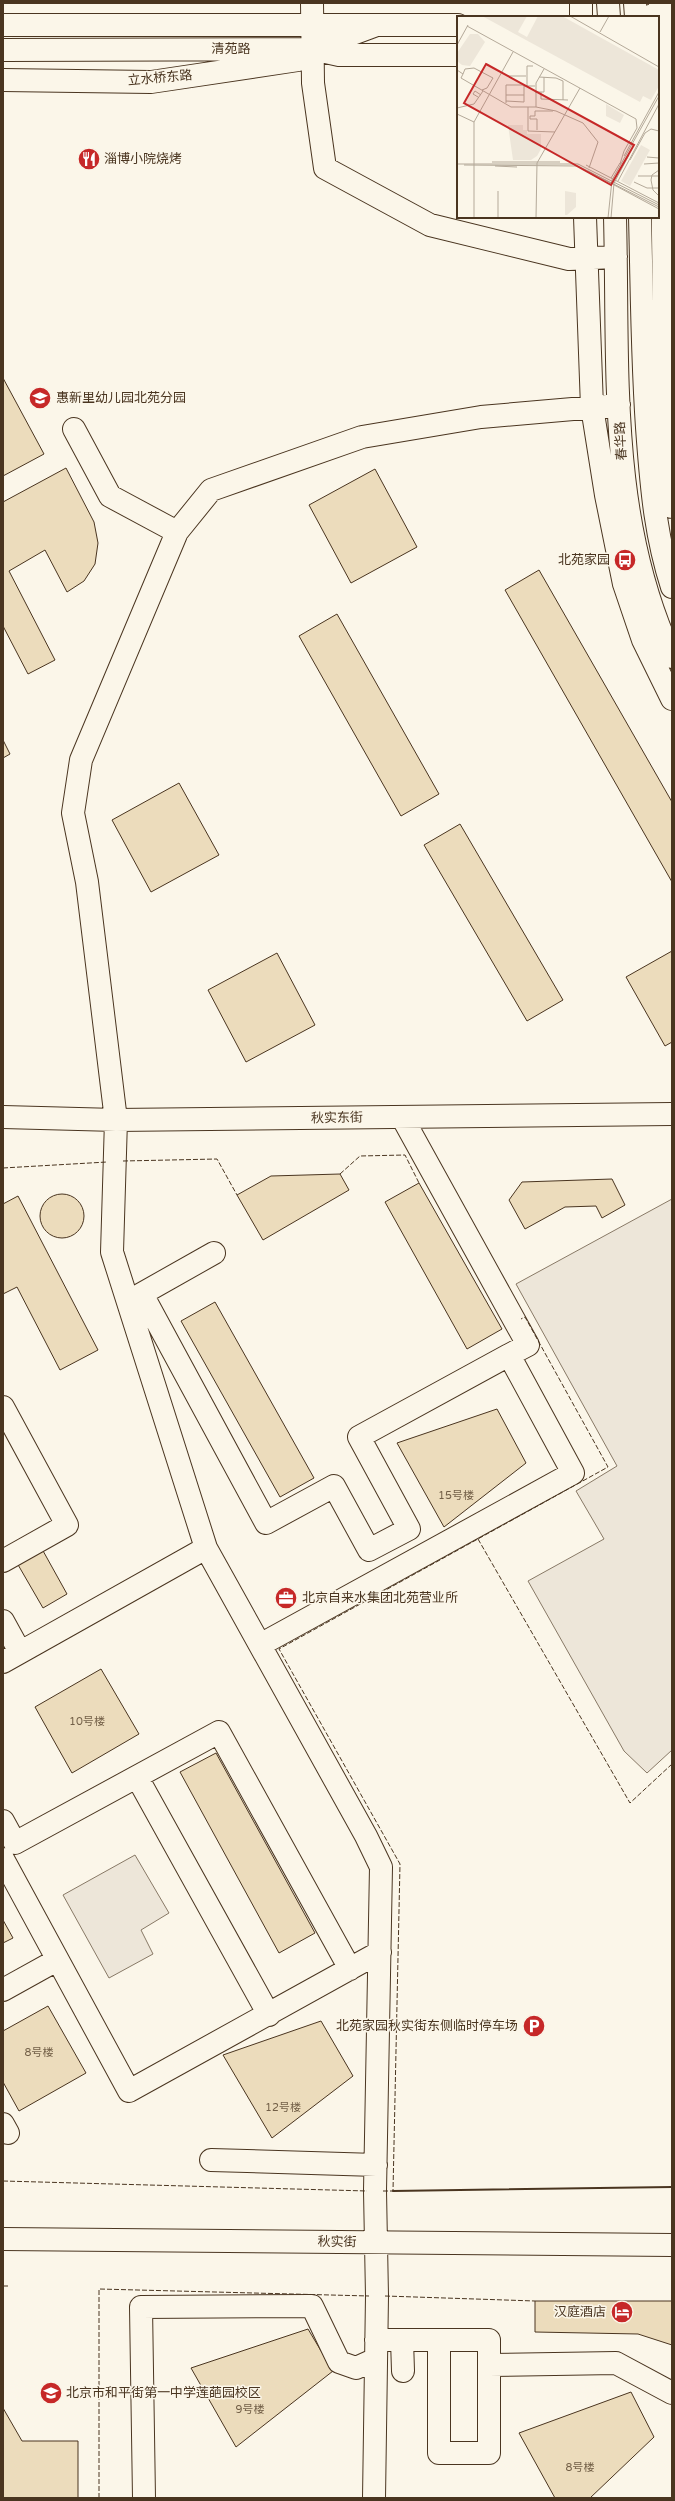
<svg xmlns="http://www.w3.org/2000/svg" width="675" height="2501" font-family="'Varela Round','Noto Sans SC',sans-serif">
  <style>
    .green { fill: #ede6d9; stroke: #887966 }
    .building { fill: #ecdcbc; stroke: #4a3520 }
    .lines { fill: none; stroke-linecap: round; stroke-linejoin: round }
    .minor-casing { stroke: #4a3520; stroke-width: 24 }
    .major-casing { stroke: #4a3520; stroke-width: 24 }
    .minor { stroke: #fbf6e9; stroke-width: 22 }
    .major { stroke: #fbf6e9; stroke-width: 22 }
    .fence { stroke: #4a3520; stroke-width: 1; stroke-dasharray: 5 2; stroke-linecap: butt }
    .wall { stroke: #4a3520; stroke-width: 2 }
    .labels { text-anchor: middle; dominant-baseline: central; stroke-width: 3; stroke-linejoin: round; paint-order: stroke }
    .number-label { font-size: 11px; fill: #725f47 }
    .street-label { font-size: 13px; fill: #4a3520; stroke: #fbf6e9 }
    .poi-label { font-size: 13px; fill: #4a3520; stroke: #fbf6e9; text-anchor: start }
    .inset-road { fill: none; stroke: #b4a999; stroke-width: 1 }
    .view { fill: #c62828; fill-opacity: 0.15; stroke: #c62828; stroke-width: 2 }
    .inset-edge { fill: none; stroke: #4a3520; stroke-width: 2 }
  </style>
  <rect width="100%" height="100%" fill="#fbf6e9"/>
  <path class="green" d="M672 1199V1750L647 1773 624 1751 528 1581 604 1539 576 1491 617 1466 516 1284Z
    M135 1855 169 1913 141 1930 153 1954 109 1978 63 1895Z"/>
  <path class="building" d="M3 378 44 454 3 476Z
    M66 468 94 522 98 543 95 564 84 581 67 592 45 550 9 571 55 660 28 674 3 626V502Z
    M375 469 417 547 351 583 309 505Z
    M539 570 672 802V882L505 590Z
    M337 614 439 794 401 816 299 636Z
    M3 740 10 754 3 758Z
    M179 783 219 855 151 892 112 820Z
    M460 824 563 1000 527 1021 424 845Z
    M672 951V1042L665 1046 626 977Z
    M277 953 315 1025 246 1062 208 990Z
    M340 1174 349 1190 263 1240 237 1195 271 1176Z
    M612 1179 625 1205 602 1218 596 1206 565 1207 525 1229 509 1200 522 1182Z
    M419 1183 502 1329 467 1349 385 1202Z
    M40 1216a22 22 0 1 1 44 0a22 22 0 1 1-44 0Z
    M18 1196 98 1350 60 1370 17 1287 3 1294V1204Z
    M215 1302 314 1478 280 1497 181 1321Z
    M497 1409 526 1463 444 1527 397 1443Z
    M42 1549 67 1594 43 1608 17 1563Z
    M101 1669 139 1734 72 1773 35 1707Z
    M216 1753 315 1933 279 1953 180 1772Z
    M3 1920 13 1938 3 1943Z
    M48 2006 86 2073 19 2111 3 2082V2031Z
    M321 2021 353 2076 272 2138 223 2055Z
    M535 2301H672V2345L638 2334 535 2332Z
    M308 2329 333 2371 236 2447 191 2368Z
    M631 2392 654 2437 590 2498H555L519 2433Z
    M3 2408 22 2441H78V2498H3Z"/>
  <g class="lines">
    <g class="minor-casing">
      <path id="minor" d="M312 3 313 83 325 168 430 225 569 259 616 257
        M581 3V17
        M608 3 609 17
        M635 3 636 17
        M660 3 666 463 672 507
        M3 50 312 49 339 55H458
        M3 80 151 82 298 60 312 49 374 26
        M585 217 592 407 606 495 624 584 643 640 672 699
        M615 217C619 365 607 519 672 657
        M640 217C642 292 642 367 648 441 652 493 656 537 672 587
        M74 429 110 496 177 532
        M3 1117 116 1120 672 1114
        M142 1294 266 1523 334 1486 369 1550 409 1529 359 1437 509 1355
        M129 1301 214 1253
        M3 1407 67 1525 3 1561
        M3 1621 20 1652
        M260 1645 573 1473 509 1355 528 1345 402 1117
        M3 1662 206 1548
        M137 1777 269 2015
        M3 1821 15 1843 219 1732 350 1969
        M3 1859 129 2091 380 1952
        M3 1990 57 1960
        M3 2124 8 2133
        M211 2160 376 2165
        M3 2239 672 2245
        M376 2340H489V2453H439V2340
        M402 2340 403 2371
        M489 2365 616 2363 672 2393
        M144 2498 141 2307 312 2306 339 2362 356 2368 376 2359
        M374 2498 377 2296 375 2191 381 1867 366 1836 206 1548 112 1252 116 1120 87 882 73 813 81 760 177 532 211 490 362 437 481 417 619 405"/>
    </g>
    <g class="major-casing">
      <path id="major" d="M648 17 672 7
        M3 25H458"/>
    </g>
    <use href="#minor" class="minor"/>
    <use href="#major" class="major"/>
    <path class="fence" d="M123 1161 217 1159 237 1195
      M3 1168 107 1162
      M340 1174 360 1156 405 1155 419 1183
      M478 1539 630 1803 672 1764
      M3 2181 367 2191
      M383 2191H393L400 1864 279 1649 608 1467 525 1317 521 1319
      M3 2286H10
      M385 2296 535 2301
      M99 2498V2289L369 2296"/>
    <path class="wall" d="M393 2191 672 2187"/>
  </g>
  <defs>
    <g id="restaurant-disc" transform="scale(1.15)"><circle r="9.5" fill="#c62828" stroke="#fbf6e9"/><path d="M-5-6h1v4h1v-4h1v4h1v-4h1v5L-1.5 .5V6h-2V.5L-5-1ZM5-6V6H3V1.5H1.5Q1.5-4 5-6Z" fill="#fff"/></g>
    <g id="school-disc" transform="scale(1.15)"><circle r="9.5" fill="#c62828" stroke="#fbf6e9"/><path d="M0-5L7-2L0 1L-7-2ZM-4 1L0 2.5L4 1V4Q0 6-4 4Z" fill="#fff"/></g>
    <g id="bus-disc" transform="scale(1.15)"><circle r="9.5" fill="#c62828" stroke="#fbf6e9"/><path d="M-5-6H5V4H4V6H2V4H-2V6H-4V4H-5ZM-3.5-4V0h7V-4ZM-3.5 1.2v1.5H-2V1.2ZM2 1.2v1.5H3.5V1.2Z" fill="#fff"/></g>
    <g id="office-disc" transform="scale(1.15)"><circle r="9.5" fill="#c62828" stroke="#fbf6e9"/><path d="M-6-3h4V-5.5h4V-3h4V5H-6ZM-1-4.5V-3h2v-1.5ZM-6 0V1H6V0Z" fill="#fff"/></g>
    <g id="parking-disc" transform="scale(1.15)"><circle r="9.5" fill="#c62828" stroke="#fbf6e9"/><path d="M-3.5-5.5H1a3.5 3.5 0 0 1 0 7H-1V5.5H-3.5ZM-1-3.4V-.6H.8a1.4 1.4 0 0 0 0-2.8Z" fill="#fff"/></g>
    <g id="hotel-disc" transform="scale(1.15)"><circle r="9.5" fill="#c62828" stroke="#fbf6e9"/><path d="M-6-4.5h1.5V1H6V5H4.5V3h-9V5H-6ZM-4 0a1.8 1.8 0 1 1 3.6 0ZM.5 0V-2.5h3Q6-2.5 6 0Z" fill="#fff"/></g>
  </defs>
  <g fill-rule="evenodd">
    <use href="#restaurant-disc" x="89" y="159"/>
    <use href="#school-disc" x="40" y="398"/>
    <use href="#bus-disc" x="625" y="560"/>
    <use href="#office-disc" x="286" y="1598"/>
    <use href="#parking-disc" x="534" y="2026"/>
    <use href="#hotel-disc" x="622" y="2312"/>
    <use href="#school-disc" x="51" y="2393"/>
  </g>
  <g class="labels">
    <g class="number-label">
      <text x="456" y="1495">15号楼</text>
      <text x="87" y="1721">10号楼</text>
      <text x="39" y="2052">8号楼</text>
      <text x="283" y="2107">12号楼</text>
      <text x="250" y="2409">9号楼</text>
      <text x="580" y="2467">8号楼</text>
    </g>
    <g class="street-label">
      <text x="231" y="49">清苑路</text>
      <text transform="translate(160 78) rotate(-5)">立水桥东路</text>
      <text transform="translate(621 441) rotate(-93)">春华路</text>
      <text transform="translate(337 1118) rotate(-1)">秋实东街</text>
      <text transform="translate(337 2242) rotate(1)">秋实街</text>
    </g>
    <g class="poi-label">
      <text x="104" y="159">淄博小院烧烤</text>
      <text x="56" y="398">惠新里幼儿园北苑分园</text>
      <text x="610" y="560" text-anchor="end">北苑家园</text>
      <text x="302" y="1598">北京自来水集团北苑营业所</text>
      <text x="518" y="2026" text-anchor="end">北苑家园秋实街东侧临时停车场</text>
      <text x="606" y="2312" text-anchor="end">汉庭酒店</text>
      <text x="66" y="2393">北京市和平街第一中学莲葩园校区</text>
    </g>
  </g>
  <g transform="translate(457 16)">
    <rect width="202" height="202" fill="#fbf6e9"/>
    <path d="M25 0H70L61 16 70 21 81 0H105L202 54V70L194 84 186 80 183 86ZM13 18H21L28 26 13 50 5 49 0 45V37ZM149 88 167 99 163 107 149 100ZM51 109H66V114H70V118H84V133L80 140 74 144H56ZM184 129 193 134 173 170 164 165ZM108 175 119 177V191L110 199H108Z" fill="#ede6d9"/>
    <path class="inset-road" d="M113 0 202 51M10 10 179 103 180 112 167 135 163 148M143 16 152 0M0 29 11 9M0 54 6 58 4 62 54 91H79L99 95 126 107 141 126 132 152M6 58 8 53 17 52 36 62 30 72 25 74M51 60H69M82 61 99 62 106 65V84M70 70V50H76M78 76H87V61M84 76V83L111 84M49 79H67M21 81 16 78 18 75 24 79M49 85 67 86V70H78M49 87V69H67M71 91V115L98 116M79 91V67L87 53M0 92 17 88 26 75M0 98 17 106M80 114V103H73V100H78V95H96M167 140 202 76M190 141 202 142M173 144 188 117 194 113 202 115M35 146H103M0 148H121L202 189M187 148 202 147M7 149 121 150 202 191M129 149 202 187M38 150 60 151M202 154 195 159 194 164 196 174 202 180M131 155 202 193M181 160H202M154 162 163 147M161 165 202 88M177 166 190 172H202M41 175V202M17 202V106L56 36M79 202 80 147 123 72M151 202 155 164 202 80M154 202 157 167 172 139"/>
    <path class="view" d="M29 48 177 129 154 169 7 87Z"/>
    <rect width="202" height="202" class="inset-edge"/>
  </g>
  <rect width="675" height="2501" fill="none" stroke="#4a3520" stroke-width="8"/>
</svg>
